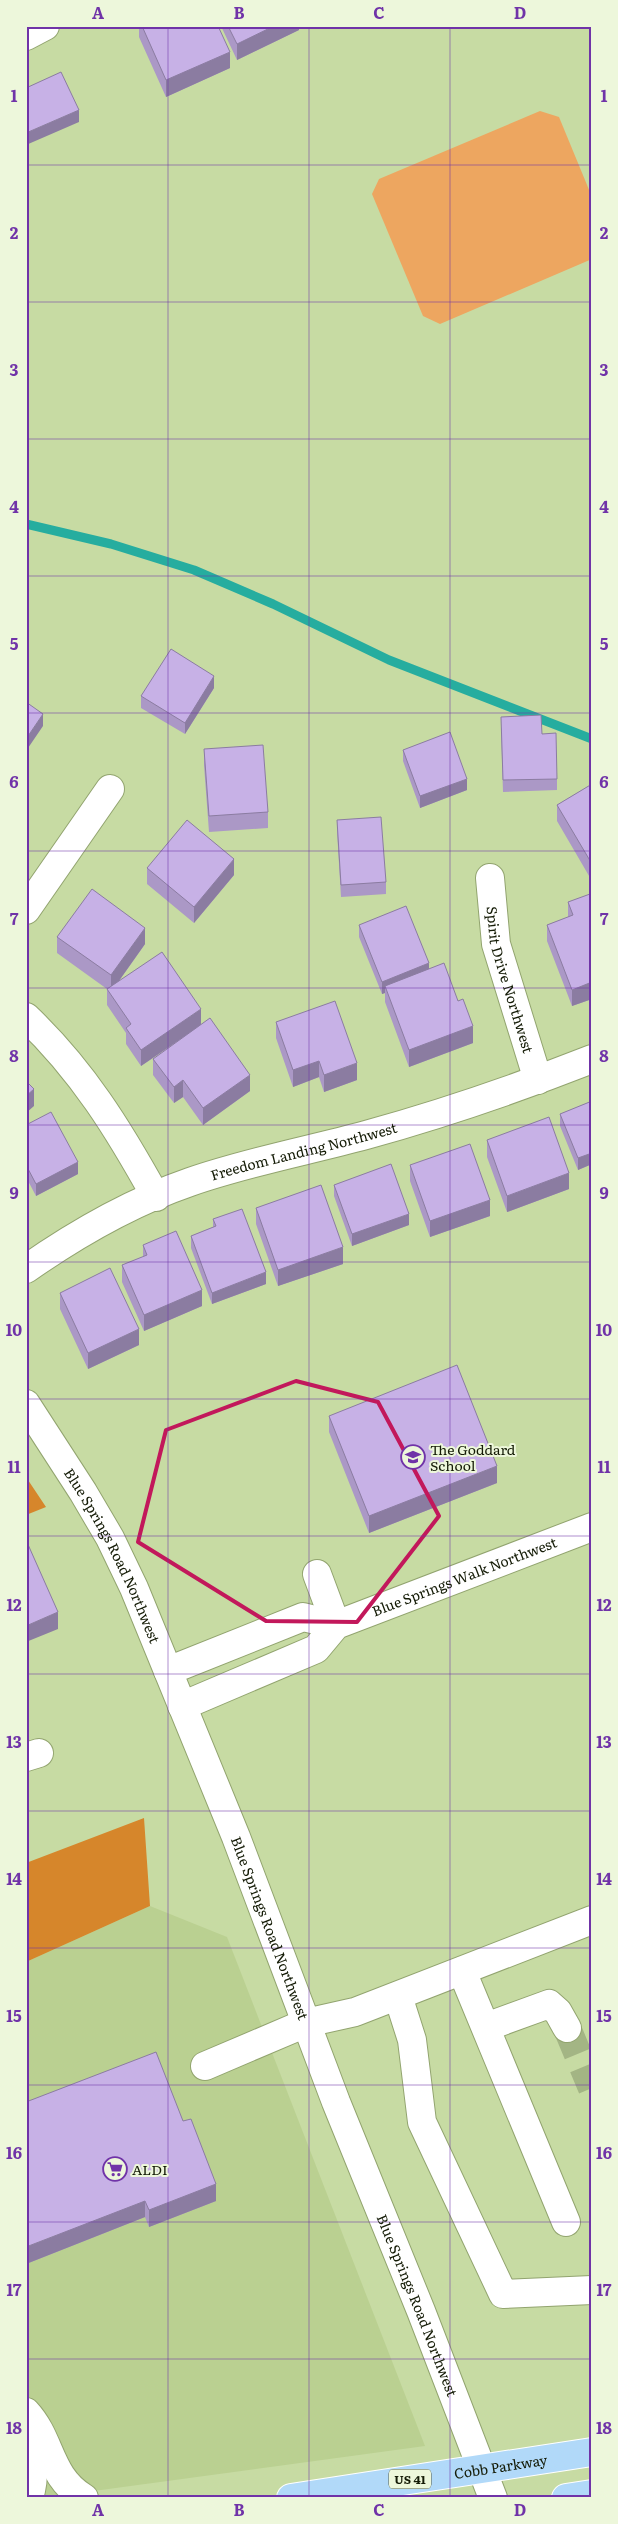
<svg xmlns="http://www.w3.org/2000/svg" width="618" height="2524" font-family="Literata,serif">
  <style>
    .built { fill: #bad091 }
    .green { fill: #eda660 }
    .forest { fill: #d6862b }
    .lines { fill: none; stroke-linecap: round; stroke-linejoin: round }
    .stream { stroke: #26ad9f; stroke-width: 9 }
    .minor-tunnel { stroke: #a3b584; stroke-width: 28; stroke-dasharray: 28 14; stroke-linecap: butt }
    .minor-casing { stroke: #92a46f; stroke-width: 30 }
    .major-casing { stroke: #fff; stroke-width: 30 }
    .minor { stroke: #fff; stroke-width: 28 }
    .major { stroke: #b1d9f9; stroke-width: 28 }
    .wall { fill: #ab98c6 }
    .shaded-wall { fill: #8b7ca1 }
    .building { fill: #c7b1e6; stroke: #8b7ca1 }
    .marked { fill: none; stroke: #c2185b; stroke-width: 4; stroke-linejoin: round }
    .grid { fill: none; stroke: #7033a8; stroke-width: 1; stroke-opacity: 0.55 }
    .labels { text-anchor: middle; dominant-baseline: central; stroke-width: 4; stroke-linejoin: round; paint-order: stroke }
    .shield { fill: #edf7db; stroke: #555d46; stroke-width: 1 }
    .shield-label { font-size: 12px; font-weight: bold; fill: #141b06 }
    .street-label { font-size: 14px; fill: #141b06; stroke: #edf7db }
    .poi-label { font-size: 14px; fill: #141b06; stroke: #edf7db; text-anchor: start }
    .neatline { fill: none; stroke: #7033a8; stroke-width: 2 }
    .grid-label { font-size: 16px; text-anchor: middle; font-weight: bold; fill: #7033a8 }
  </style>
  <rect width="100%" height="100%" fill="#c7dba3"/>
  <path class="built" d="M150 1906 227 1937 425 2446 42 2498H26V1962Z"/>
  <path class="green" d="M540 111 559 117 592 197V259L440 324 423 316 372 194 379 179Z"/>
  <path class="forest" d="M26 1477 46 1507 26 1515Z
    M144 1818 150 1906 26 1962V1863Z"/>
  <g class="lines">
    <path class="stream" d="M26 524 111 544 194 570 273 604 389 660 592 739"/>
    <path class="minor-tunnel" d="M567 2028 592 2088"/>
    <g class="minor-casing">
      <g id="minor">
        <path d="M26 36 45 26"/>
        <path id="s1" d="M490 878 496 944 538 1080"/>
        <path d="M26 910 110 789"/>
        <path d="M26 1017C82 1070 119 1130 156 1197"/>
        <path id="s2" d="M26 1269C76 1234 132 1202 190 1182 247 1162 307 1151 366 1135 442 1114 518 1088 592 1059"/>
        <path id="s3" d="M26 1404 83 1492 110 1538 134 1588 236 1837 336 2102 421 2311 493 2498"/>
        <path d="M317 1574 336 1625"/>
        <path d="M168 1671 303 1617 336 1625"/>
        <path id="s4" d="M182 1706 316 1649 336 1625 592 1527"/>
        <path d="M26 1757 39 1753"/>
        <path d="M462 1971 566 2222"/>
        <path d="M398 1996 412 2040 422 2122 503 2294 592 2290"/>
        <path d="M486 2027 549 2004 558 2012 567 2028"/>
        <path d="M205 2066 306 2023 355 2012 592 1920"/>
        <path d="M26 2412C52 2440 48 2476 84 2498"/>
        <path d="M26 2436C33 2458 36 2475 29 2498"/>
      </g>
    </g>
    <g class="major-casing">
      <g id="major">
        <path id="s5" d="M291 2498 592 2452"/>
        <path d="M566 2498 592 2494"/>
      </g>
    </g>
    <use href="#minor" class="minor"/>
    <use href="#major" class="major"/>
  </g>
  <path class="wall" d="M139 26H218L230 68 166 97 139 37Z
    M221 26H299V30L237 60Z
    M214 688 185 734 141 708V696Z
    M501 728 542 734 557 779V790L503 792Z
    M204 749 268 812V828L209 832 204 765Z
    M403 750 467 790 420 808 403 761Z
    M592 784V881L557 821V805Z
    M337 820 386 882V894L341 897 337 831Z
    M147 868 234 875 194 923 147 884Z
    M592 898V999L572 1006 547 941V925L568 917V902Z
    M359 925 429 969 473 1043 409 1067 385 1002V993L382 994 359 937Z
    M57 937 145 944 119 981 201 1024 250 1091 203 1125 183 1097 174 1103 153 1075V1059L184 1037 141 1066 126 1044V1033L107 1005V989L57 953Z
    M276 1022 357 1080 324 1092 319 1077 293 1087 276 1038Z
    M592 1101V1164L578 1170 560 1126V1114Z
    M26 1125 78 1174 36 1196 26 1177Z
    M487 1140 569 1189 507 1212 487 1157Z
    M410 1165 490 1216 430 1237 410 1181Z
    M334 1185 409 1225 352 1246 334 1196Z
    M256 1208 343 1264 278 1286 256 1224Z
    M213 1219 266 1284 212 1304 191 1248V1236L213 1227Z
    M143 1245 202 1306 144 1331 122 1282V1265L143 1257Z
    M60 1293 139 1345 88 1369 60 1309Z
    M329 1416 497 1483 369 1533 329 1432Z
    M183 2121 216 2201 149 2227 145 2217 26 2264Z"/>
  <path class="shaded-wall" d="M274 26H299V30L237 60V44Z
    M230 52V68L166 97V80Z
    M79 110V122L26 145V133Z
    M214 676V688L185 734V723Z
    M43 714V726L26 751V739Z
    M467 779V790L420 808V796Z
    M234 859V875L194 923V907Z
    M145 928V944L111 992V975Z
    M429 963V975L385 986V993L382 994V982Z
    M592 982V999L572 1006V990Z
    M201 1009V1025L141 1066V1050Z
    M473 1026V1043L409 1067V1050Z
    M319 1061V1077L293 1087V1070Z
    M357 1063V1080L324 1092V1075Z
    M250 1075V1091L203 1125V1108Z
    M183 1080V1097L174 1103V1087Z
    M34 1089V1106L26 1113V1096Z
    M592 1153V1164L578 1170V1158Z
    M78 1162V1174L36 1196V1184Z
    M569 1173V1189L507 1212V1196Z
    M490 1200V1216L430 1237V1221Z
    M409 1214V1225L352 1246V1234Z
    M343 1247V1264L278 1286V1270Z
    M266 1272V1284L212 1304V1293Z
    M202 1290V1306L144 1331V1315Z
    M139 1329V1345L88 1369V1353Z
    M497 1466V1483L369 1533V1516Z
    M58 1612V1629L26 1642V1626Z
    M216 2184V2201L149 2227V2210Z
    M145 2201V2217L26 2264V2247Z"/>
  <path class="building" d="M142 26H218L230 52 166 80Z
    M228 26H274L237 44Z
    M61 72 79 110 26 133V88Z
    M171 649 214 676 185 723 141 696Z
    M26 702 43 714 26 739Z
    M541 715 542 734 556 733 557 779 503 780 501 717Z
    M450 732 467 779 420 796 403 750Z
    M263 745 268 812 209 816 204 749Z
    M592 784V864L557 805Z
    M381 817 386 882 341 885 337 820Z
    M187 820 234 859 194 907 147 868Z
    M92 889 145 928 111 975 57 937Z
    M590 894 592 898V982L572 990 547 925 573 915 568 902Z
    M406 906 429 963 382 982 359 925Z
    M162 952 201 1009 141 1050 126 1028 131 1024 107 989Z
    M444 963 458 1001 463 999 473 1026 409 1050 385 986Z
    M335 1001 357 1063 324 1075 319 1061 293 1070 276 1022Z
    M210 1018 250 1075 203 1108 183 1080 174 1087 153 1059Z
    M26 1081 34 1089 26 1096Z
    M592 1101V1153L578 1158 560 1114Z
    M51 1112 78 1162 36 1184 26 1165V1125Z
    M549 1117 569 1173 507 1196 487 1140Z
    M470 1144 490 1200 430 1221 410 1165Z
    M391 1164 409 1214 352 1234 334 1185Z
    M321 1185 343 1247 278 1270 256 1208Z
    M242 1209 266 1272 212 1293 191 1236 216 1226 213 1219Z
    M176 1231 202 1290 144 1315 122 1265 147 1255 143 1245Z
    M110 1268 139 1329 88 1353 60 1293Z
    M457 1365 497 1466 369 1516 329 1416Z
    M26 1540 58 1612 26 1626Z
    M156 2052 183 2121 191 2119 216 2184 149 2210 145 2201 26 2247V2102Z"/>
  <path class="marked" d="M296 1381 378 1402 439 1516 357 1622 266 1621 138 1542 166 1430Z"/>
  <path class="grid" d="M168 26V2498M309 26V2498M450 26V2498M26 165H592M26 302H592M26 439H592M26 576H592M26 713H592M26 851H592M26 988H592M26 1125H592M26 1262H592M26 1399H592M26 1536H592M26 1674H592M26 1811H592M26 1948H592M26 2085H592M26 2222H592M26 2359H592"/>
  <defs>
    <g id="school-ring" transform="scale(1.25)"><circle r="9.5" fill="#edf7db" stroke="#7033a8" stroke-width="1.5"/><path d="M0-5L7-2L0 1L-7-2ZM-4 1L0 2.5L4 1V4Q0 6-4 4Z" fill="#7033a8"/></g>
    <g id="supermarket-ring" transform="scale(1.25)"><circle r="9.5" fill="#edf7db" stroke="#7033a8" stroke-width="1.5"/><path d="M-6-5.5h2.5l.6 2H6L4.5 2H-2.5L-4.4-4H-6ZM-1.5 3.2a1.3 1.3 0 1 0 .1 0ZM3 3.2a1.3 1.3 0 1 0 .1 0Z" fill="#7033a8"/></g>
  </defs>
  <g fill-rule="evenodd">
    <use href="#school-ring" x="413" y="1457"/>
    <use href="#supermarket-ring" x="115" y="2169"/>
  </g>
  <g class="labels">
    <rect class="shield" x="389" y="2469.5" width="42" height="19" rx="4"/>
    <g class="shield-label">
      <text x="410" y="2479">US 41</text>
    </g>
    <g class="street-label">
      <text stroke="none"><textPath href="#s1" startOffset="104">Spirit Drive Northwest</textPath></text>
      <text stroke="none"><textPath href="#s2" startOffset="304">Freedom Landing Northwest</textPath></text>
      <text stroke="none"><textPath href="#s3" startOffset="175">Blue Springs Road Northwest</textPath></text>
      <text stroke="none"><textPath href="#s4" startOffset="314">Blue Springs Walk Northwest</textPath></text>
      <text stroke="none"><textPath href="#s3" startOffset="580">Blue Springs Road Northwest</textPath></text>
      <text stroke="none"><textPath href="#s3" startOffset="985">Blue Springs Road Northwest</textPath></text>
      <text stroke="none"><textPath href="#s5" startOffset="212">Cobb Parkway</textPath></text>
    </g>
    <g class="poi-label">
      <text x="430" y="1449">The Goddard<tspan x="430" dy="16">School</tspan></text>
      <text x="132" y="2169">ALDI</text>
    </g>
  </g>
  <rect width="618" height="2524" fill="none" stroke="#edf7db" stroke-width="55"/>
  <rect x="28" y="28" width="562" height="2468" class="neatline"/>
  <g class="grid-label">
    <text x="98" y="19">A</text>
    <text x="239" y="19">B</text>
    <text x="379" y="19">C</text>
    <text x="520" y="19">D</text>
    <text x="14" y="102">1</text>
    <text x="604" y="102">1</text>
    <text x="14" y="239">2</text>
    <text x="604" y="239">2</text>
    <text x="14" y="376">3</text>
    <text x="604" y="376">3</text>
    <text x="14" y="513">4</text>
    <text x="604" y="513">4</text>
    <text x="14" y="650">5</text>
    <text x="604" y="650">5</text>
    <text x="14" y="788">6</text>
    <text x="604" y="788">6</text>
    <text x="14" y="925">7</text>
    <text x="604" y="925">7</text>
    <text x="14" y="1062">8</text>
    <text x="604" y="1062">8</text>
    <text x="14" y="1199">9</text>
    <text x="604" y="1199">9</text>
    <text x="14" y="1336">10</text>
    <text x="604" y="1336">10</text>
    <text x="14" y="1473">11</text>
    <text x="604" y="1473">11</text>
    <text x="14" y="1611">12</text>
    <text x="604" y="1611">12</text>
    <text x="14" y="1748">13</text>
    <text x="604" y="1748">13</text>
    <text x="14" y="1885">14</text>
    <text x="604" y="1885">14</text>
    <text x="14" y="2022">15</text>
    <text x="604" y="2022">15</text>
    <text x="14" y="2159">16</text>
    <text x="604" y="2159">16</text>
    <text x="14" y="2296">17</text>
    <text x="604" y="2296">17</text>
    <text x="14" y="2434">18</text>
    <text x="604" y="2434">18</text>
    <text x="98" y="2516">A</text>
    <text x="239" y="2516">B</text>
    <text x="379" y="2516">C</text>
    <text x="520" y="2516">D</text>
  </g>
</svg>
